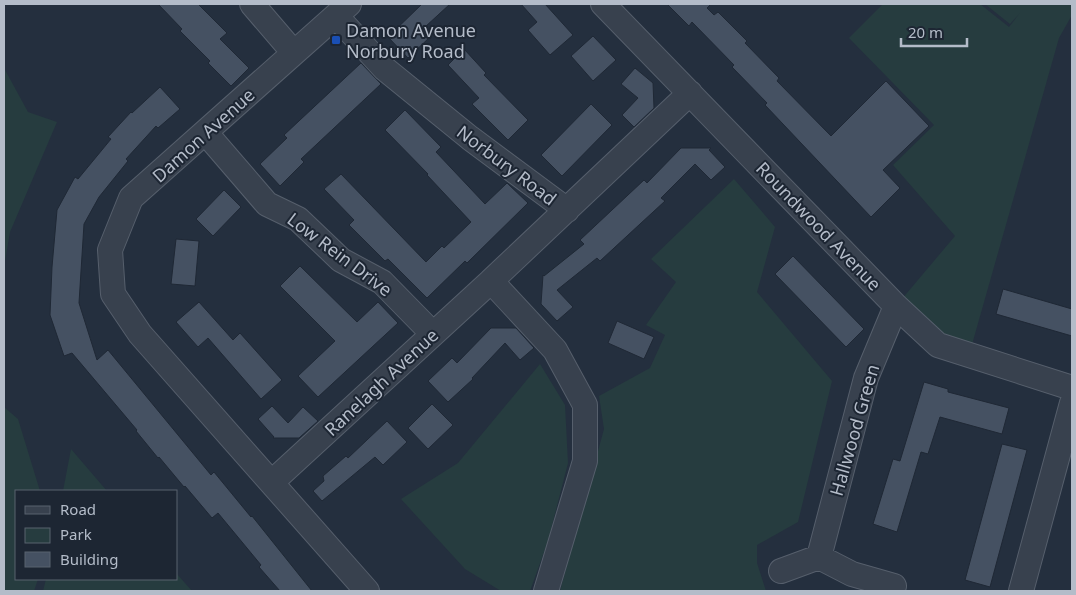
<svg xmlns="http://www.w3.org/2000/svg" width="1076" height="595" font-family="'Noto Sans',sans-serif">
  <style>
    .green { fill: #263c3f }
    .building { fill: #455162; stroke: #1f2835 }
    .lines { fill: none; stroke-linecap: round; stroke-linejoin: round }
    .street-casing { stroke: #565f6c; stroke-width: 26 }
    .street { stroke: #38414e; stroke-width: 24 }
    .transit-dot { fill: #1a4fb4; stroke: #1d2633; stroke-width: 2 }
    .labels { text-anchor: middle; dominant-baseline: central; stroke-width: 4; stroke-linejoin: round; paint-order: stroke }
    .poi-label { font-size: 18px; fill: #b4bcc9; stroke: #1d2633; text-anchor: start }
    .street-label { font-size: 18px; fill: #b4bcc9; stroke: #1d2633 }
  </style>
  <rect width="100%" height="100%" fill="#242f3e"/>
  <path class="green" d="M883 4H980L1009 27 1020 13 1010 24 985 4H1072V15L1059 38 969 355 896 306 955 236 893 165 934 125 849 38Z
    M4 68 28 112 57 122 10 232 4 267Z
    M734 179 775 227 757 292 832 381 798 522 757 545V563L766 591H560L604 429 599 396 650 368 665 335 646 325 676 282 651 259Z
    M540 364 565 405 568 463 548 541 530 591H501L465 569 401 499 458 463Z
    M4 407 18 419 40 491H16V579H38L34 591H4Z
    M71 449 107 491H63Z
    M176 573 192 591H43L46 579H176Z"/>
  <path class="building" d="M158 4H198L227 33 220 39 249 68 231 86 208 63 210 61 180 31 182 29Z
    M422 4H450L425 27 432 35 408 58 388 37Z
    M521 4H545L573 35 550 55 528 30 537 22Z
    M667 4H711L707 8 714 15 718 12 747 41 745 43 779 78 777 81 831 136 886 81 929 126 883 170 900 188 871 217 765 105 767 103 732 67 734 65 692 22 689 26Z
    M593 36 616 60 593 81 571 56Z
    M464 49 486 73 484 75 528 120 508 140 472 104 479 98 448 65Z
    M361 63 381 84 301 159 304 162 280 186 260 164 287 138 284 135Z
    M635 68 653 83 654 108 634 127 622 115 638 98 621 84Z
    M160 87 180 109 158 128 156 126 126 159 128 161 99 197 84 224 79 303 97 360 108 350 211 475 214 472 251 517 252 516 312 591H280L259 567 261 565 218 513 212 518 185 486 184 487 159 457 158 458 136 431 137 430 72 353 64 356 50 315 52 267 57 210 75 177 78 179 111 139 108 137 131 112 132 113Z
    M591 104 612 125 562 176 541 155Z
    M405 110 441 147 436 152 485 204 507 183 528 203 467 263 465 261 427 298 388 259 385 261 349 225 354 220 324 189 341 174 426 262 442 246 444 248 471 222 427 175 428 174 385 130Z
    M681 148H711L709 150 725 167 711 180 695 164 661 198 665 201 640 224 600 261 597 258 557 290 573 307 557 321 541 304 543 275 544 276 584 244 580 240 644 180 647 183Z
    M224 190 241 207 213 236 196 219Z
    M176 239 199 241 195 286 171 284Z
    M793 256 864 329 846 347 775 274Z
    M300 266 357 322 378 302 398 323 318 397 298 376 335 341 280 286Z
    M1003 289 1072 309V336L996 314Z
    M199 302 233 340 240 333 282 380 261 399 208 338 198 347 176 322Z
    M617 321 654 337 644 359 608 343Z
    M491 328H516L534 348 520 360 505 343 472 378 473 379 448 402 428 381 452 358 457 363Z
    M924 382 948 389V392L1009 408 1002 434 940 417 928 454 921 452 897 532 873 524 893 459 900 461Z
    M432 404 453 425 428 449 408 428Z
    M272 406 288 423 303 407 318 421 299 438H273L274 437 258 419Z
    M387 421 407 442 383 465 375 457 322 501 313 491 324 481 323 476 346 456 348 458Z
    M1002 444 1027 450 990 587 965 580Z"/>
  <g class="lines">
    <g class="street-casing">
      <path id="street" d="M252 4 294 53
        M349 4 131 198 110 250 113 294 140 334 367 591
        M603 4 896 306 938 345 1072 388
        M336 16 385 69 470 138 567 210
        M205 132 267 204 298 219 341 260 382 282 433 334
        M272 482 491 281
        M819 557 852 574 894 586
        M781 571 819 557 866 378 896 306
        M546 591 585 461V405L555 350 491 281 690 93
        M1021 591 1072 403"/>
    </g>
    <use href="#street" class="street"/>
  </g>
  <rect class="transit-dot" x="331" y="35" width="10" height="10" rx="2.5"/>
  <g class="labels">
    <g class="poi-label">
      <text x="346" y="30">Damon Avenue<tspan x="346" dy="21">Norbury Road</tspan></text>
    </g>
    <g class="street-label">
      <text transform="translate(203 135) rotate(-42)">Damon Avenue</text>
      <text transform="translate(507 165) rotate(37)">Norbury Road</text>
      <text transform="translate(819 226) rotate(46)">Roundwood Avenue</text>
      <text transform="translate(340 254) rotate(37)">Low Rein Drive</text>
      <text transform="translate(381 382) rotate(-43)">Ranelagh Avenue</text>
      <text transform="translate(854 430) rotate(-74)">Hallwood Green</text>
    </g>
  </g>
  <rect width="1076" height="595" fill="none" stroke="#b4bcc9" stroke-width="10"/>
  <rect x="15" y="490" width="162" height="90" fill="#1d2633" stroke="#59626f"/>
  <rect x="25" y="506" width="25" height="8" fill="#38414e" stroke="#59626f"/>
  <text x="60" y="515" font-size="15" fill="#b4bcc9">Road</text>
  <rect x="25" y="528" width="25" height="15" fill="#263c3f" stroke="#59626f"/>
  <text x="60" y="540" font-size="15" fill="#b4bcc9">Park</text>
  <rect x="25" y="552" width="25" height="15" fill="#455162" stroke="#59626f"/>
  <text x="60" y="565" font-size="15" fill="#b4bcc9">Building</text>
  <path d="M901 38v8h66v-8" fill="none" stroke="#b4bcc9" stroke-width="2.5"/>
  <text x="908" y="38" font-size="15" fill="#b4bcc9" stroke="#1d2633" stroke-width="4" paint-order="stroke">20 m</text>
</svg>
